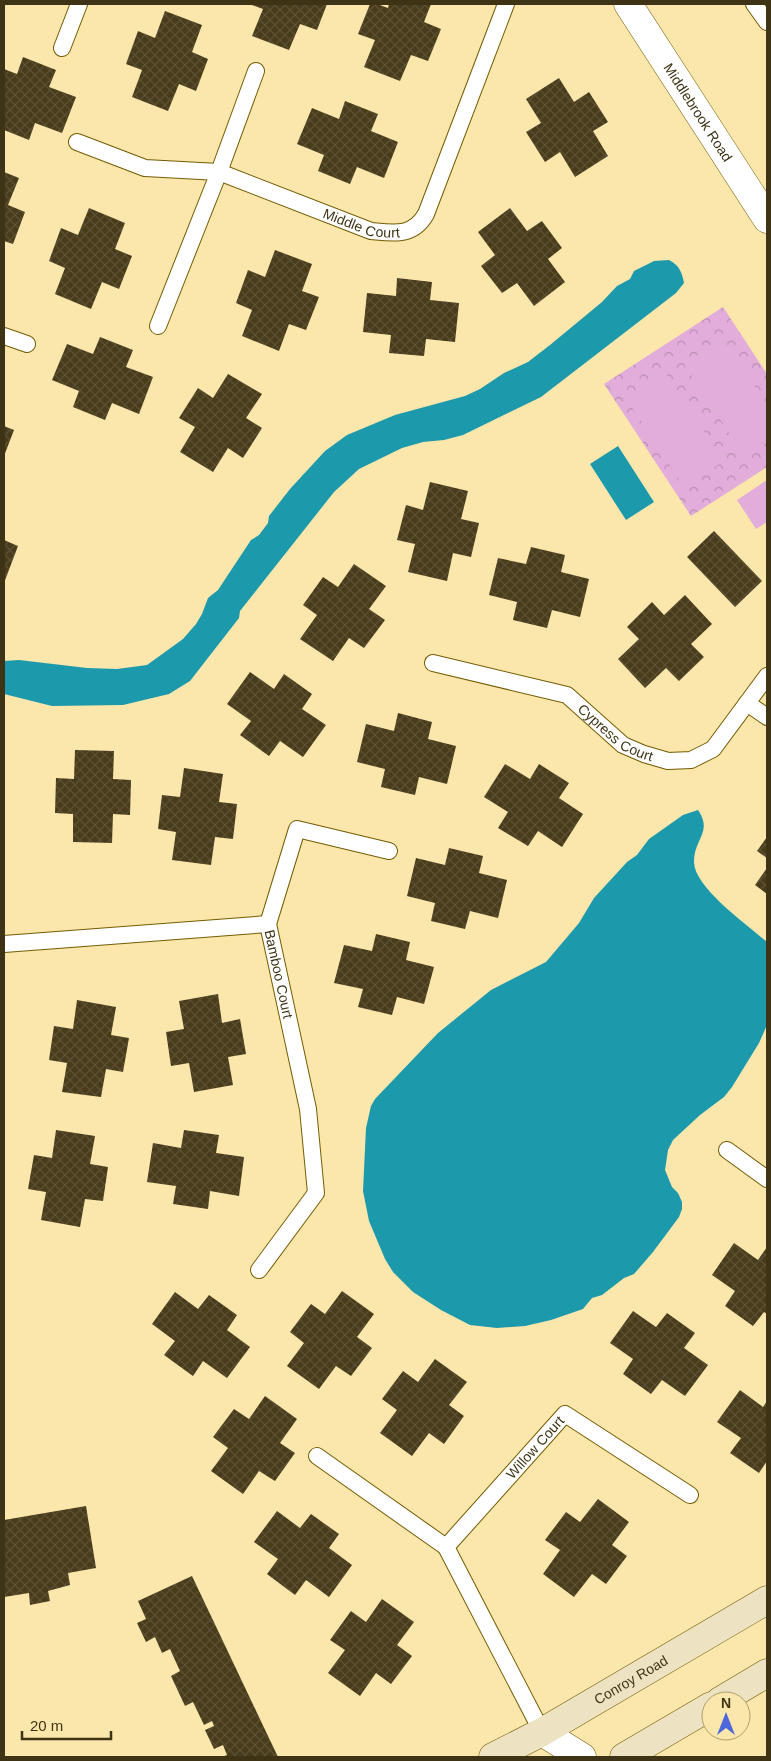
<svg xmlns="http://www.w3.org/2000/svg" width="771" height="1761" font-family="Helvetica,sans-serif">
  <style>
    .park { fill: url(#park-crowns) }
    .pitch { fill: #e2addb }
    .water { fill: #1d99ac }
    .building { fill: url(#building-cross-hatch) }
    .lines { fill: none; stroke-linecap: round; stroke-linejoin: round }
    .lane-casing { stroke: #745c03; stroke-width: 18 }
    .street-casing { stroke: #745c03; stroke-width: 29 }
    .secondary-casing { stroke: #745c03; stroke-width: 29 }
    .lane { stroke: #fff; stroke-width: 16 }
    .street { stroke: #fff; stroke-width: 28 }
    .secondary { stroke: #ede3c2; stroke-width: 28 }
    .labels { text-anchor: middle; dominant-baseline: central; stroke-width: 5; stroke-linejoin: round; paint-order: stroke }
    .street-label { font-size: 14px; fill: #3e3415; stroke: #fbe6ab }
  </style>
  <defs>
    <pattern id="park-crowns" width="20" height="18" patternUnits="userSpaceOnUse" patternTransform="scale(1.25)"><rect width="20" height="18" fill="#e2addb"/><path d="M2 6a3 3 0 1 1 6 0M12 15a3 3 0 1 1 6 0" fill="none" stroke="#b98eb0"/></pattern>
    <pattern id="building-cross-hatch" width="8" height="8" patternUnits="userSpaceOnUse" patternTransform="scale(1.25)"><rect width="8" height="8" fill="#483c1b"/><path d="M0 0l8 8M0 8l8-8" fill="none" stroke="#5b5033"/></pattern>
  </defs>
  <rect width="100%" height="100%" fill="#fbe6ab"/>
  <path class="park" d="M723 307 767 374V467L691 516 604 384Z"/>
  <path class="pitch" d="M723 338 767 405V433L741 451 684 364Z
    M666 374 724 461 684 487 627 400Z
    M767 480V522L756 529 737 500Z"/>
  <path class="water" d="M669 260C679 265 682 272 684 283L676 293 541 397 463 435 444 440 423 442 402 448 359 469 334 492 240 611 239 618 190 681 169 694 123 705 52 706 4 694V661L19 660 87 668 117 669 147 665 183 639 196 624 202 614 208 598 218 590 251 540 259 535 268 523 269 516 290 489 325 451 347 435 395 415 465 396 480 389 504 373 528 362 550 345 602 302 617 286 630 279 634 271 654 261Z
    M618 446 654 502 626 520 590 464Z
    M698 810C713 832 694 839 694 861 693 887 748 925 767 942V1025L759 1043 732 1087 724 1097 700 1115 673 1140 668 1150 665 1170 672 1187 678 1193 682 1202V1209L679 1217 653 1252 634 1274 624 1278 602 1295 592 1298 583 1309 551 1320 525 1326 497 1328 470 1325 441 1310 413 1292 393 1272 385 1259 369 1221 363 1191 366 1128 371 1106 375 1099 438 1033 491 990 546 962 579 923 594 898 627 862 637 855 649 839 683 815Z"/>
  <path class="building" d="M249 4H327L317 30 300 24 289 50 252 36 263 9Z
    M370 4H377L388 8 389 4H431L424 22 441 29 428 61 411 55 400 81 364 67 375 40 358 34Z
    M165 11 202 25 192 52 208 59 196 91 179 84 168 111 132 97 142 70 126 64 138 31 155 38Z
    M23 57 56 70 49 87 76 97 62 133 35 123 29 140 4 130V69L17 74Z
    M559 78 574 102 589 92 608 122 593 131 608 156 575 177 560 152 545 162 526 132 541 123 526 99Z
    M345 101 378 114 371 131 398 142 384 178 357 167 350 184 318 171 324 155 297 144 312 108 339 119Z
    M4 172 19 178 8 205 25 212 13 244 4 241Z
    M89 208 125 223 115 249 132 256 119 289 102 282 91 309 55 294 65 268 49 261 61 228 78 235Z
    M510 208 527 231 542 221 562 248 548 259 565 282 534 306 517 283 502 293 481 266 495 255 478 232Z
    M275 250 312 264 302 291 319 297 306 330 289 324 279 351 242 336 252 310 236 303 248 270 265 277Z
    M397 278 432 282 430 300 459 303 455 342 426 339 424 356 389 353 391 335 363 332 367 293 396 296Z
    M100 337 133 350 126 367 153 377 139 414 112 403 105 420 73 407 79 391 52 380 67 344 93 354Z
    M228 374 262 394 246 418 262 428 243 458 228 448 213 472 180 452 195 427 179 418 198 388 213 398Z
    M4 426 14 430 4 456Z
    M430 482 468 491 461 519 479 523 471 557 453 553 447 581 408 572 415 544 397 540 406 505 423 510Z
    M714 531 762 581 735 607 687 557Z
    M4 540 18 546 4 583Z
    M531 547 565 555 561 572 589 579 580 617 552 610 547 628 513 620 517 602 489 595 498 558 526 564Z
    M354 564 386 586 369 609 385 620 364 648 349 638 333 661 300 639 317 615 303 605 323 577 338 587Z
    M685 595 712 624 691 644 704 657 679 681 666 668 645 688 618 659 639 639 627 627 652 602 664 615Z
    M250 672 274 689 284 674 312 694 302 709 326 725 303 757 280 741 269 756 240 735 251 721 227 704Z
    M398 713 432 722 428 739 456 746 447 784 419 777 415 795 381 787 385 769 357 762 366 724 394 731Z
    M75 750 114 751 113 779 131 780 130 815 113 814 112 843 73 842V814L55 813 56 778 74 779Z
    M505 764 530 779 539 764 569 783 559 798 583 814 562 847 538 831 528 846 498 828 508 812 484 797Z
    M184 768 223 774 219 802 237 804 233 839 215 837 211 865 172 860 176 832 158 829 162 795 180 797Z
    M767 837V858L757 851Z
    M449 848 483 856 479 873 507 880 498 918 470 911 465 929 431 921 435 903 407 896 416 858 445 865Z
    M767 868V894L755 885Z
    M376 934 410 942 406 960 434 967 424 1004 397 997 392 1015 358 1007 363 989 334 983 344 945 372 951Z
    M218 994 222 1023 240 1019 246 1054 228 1057 233 1085 194 1092 189 1063 171 1066 166 1032 184 1029 179 1001Z
    M77 1000 116 1007 111 1035 129 1038 123 1072 106 1069 101 1097 62 1092 67 1063 49 1060 54 1026 73 1029Z
    M56 1130 95 1136 90 1164 108 1167 103 1201 85 1199 80 1227 41 1220 46 1192 28 1189 34 1155 52 1158Z
    M184 1130 219 1135 216 1153 244 1157 239 1196 210 1191 208 1209 173 1204 176 1186 147 1182 153 1143 181 1148Z
    M734 1243 758 1260 767 1247V1314L764 1312 753 1326 725 1306 735 1291 712 1275Z
    M342 1291 374 1314 357 1337 372 1348 351 1376 336 1366 319 1389 287 1366 304 1343 290 1332 311 1304 325 1314Z
    M175 1292 198 1309 209 1295 237 1315 227 1330 250 1347 227 1378 203 1361 193 1376 164 1355 175 1341 152 1324Z
    M633 1311 656 1327 667 1313 695 1333 684 1348 708 1365 685 1396 662 1380 651 1394 623 1374 633 1359 610 1343Z
    M435 1359 467 1382 449 1405 464 1416 444 1444 429 1433 412 1456 380 1433 397 1410 382 1399 403 1371 418 1382Z
    M740 1390 763 1407 767 1401V1461L759 1473 730 1453 741 1438 717 1422Z
    M265 1396 297 1419 280 1443 295 1453 275 1481 259 1471 243 1494 211 1471 228 1448 213 1437 234 1409 249 1419Z
    M598 1499 629 1522 612 1545 627 1556 606 1584 592 1574 574 1597 543 1574 560 1550 545 1540 566 1512 580 1522Z
    M86 1506 96 1568 68 1573 70 1585 48 1591 50 1601 30 1605 29 1593 4 1597V1520Z
    M277 1511 300 1528 311 1514 339 1534 329 1548 352 1565 329 1597 306 1580 295 1595 267 1574 278 1559 254 1542Z
    M192 1576 278 1757H222L227 1755 223 1745 214 1749 205 1730 214 1726 212 1721 204 1725 193 1702 185 1706 171 1676 180 1671 170 1649 162 1653 155 1637 146 1642 137 1623 146 1619 138 1601Z
    M382 1599 414 1622 397 1645 412 1656 391 1684 376 1673 360 1696 328 1673 345 1650 330 1640 351 1611 366 1622Z"/>
  <g class="lines">
    <g class="lane-casing">
      <g id="lane">
        <path d="M754 4 767 22"/>
        <path d="M62 48 79 4"/>
        <path id="s1" d="M77 142 145 168 219 172 371 231C394 233 413 237 426 214L506 4"/>
        <path d="M158 326 219 172 256 71"/>
        <path d="M4 336 27 344"/>
        <path id="s2" d="M433 663 567 695 623 745 644 754 668 761 691 760 713 749 767 676"/>
        <path d="M747 703 767 717"/>
        <path d="M268 924 297 829 389 851"/>
        <path id="s3" d="M4 944 268 924 308 1109 316 1193 259 1270"/>
        <path d="M727 1150 767 1179"/>
        <path d="M317 1456 446 1547"/>
        <path id="s4" d="M542 1732 446 1547 565 1414 690 1495"/>
      </g>
    </g>
    <g class="street-casing">
      <g id="street">
        <path id="s5" d="M628 4 767 219"/>
        <path d="M542 1732 582 1757"/>
      </g>
    </g>
    <g class="secondary-casing">
      <g id="secondary">
        <path d="M720 1701 767 1673"/>
        <path id="s6" d="M493 1757 542 1732 767 1600"/>
        <path d="M624 1757 711 1706"/>
      </g>
    </g>
    <use href="#lane" class="lane"/>
    <use href="#street" class="street"/>
    <use href="#secondary" class="secondary"/>
  </g>
  <g class="labels">
    <g class="street-label">
      <text stroke="none"><textPath href="#s5" startOffset="129">Middlebrook Road</textPath></text>
      <text stroke="none"><textPath href="#s1" startOffset="299">Middle Court</textPath></text>
      <text stroke="none"><textPath href="#s2" startOffset="200">Cypress Court</textPath></text>
      <text stroke="none"><textPath href="#s3" startOffset="316">Bamboo Court</textPath></text>
      <text stroke="none"><textPath href="#s4" startOffset="342">Willow Court</textPath></text>
      <text stroke="none"><textPath href="#s6" startOffset="158">Conroy Road</textPath></text>
    </g>
  </g>
  <rect width="771" height="1761" fill="none" stroke="#3e3415" stroke-width="10"/>
  <g transform="translate(726 1716)"><circle r="24" fill="#fbe6ab" stroke="#af9f6f"/>
  <path d="M0-4L9 19L0 12L-9 19Z" fill="#4f67dc"/>
  <text y="-8" font-size="14" font-weight="bold" text-anchor="middle" fill="#3e3415">N</text>
  </g>
  <path d="M22 1731v8h89v-8" fill="none" stroke="#3e3415" stroke-width="2.5"/>
  <text x="30" y="1731" font-size="15" fill="#3e3415" stroke="#fbe6ab" stroke-width="4" paint-order="stroke">20 m</text>
</svg>
